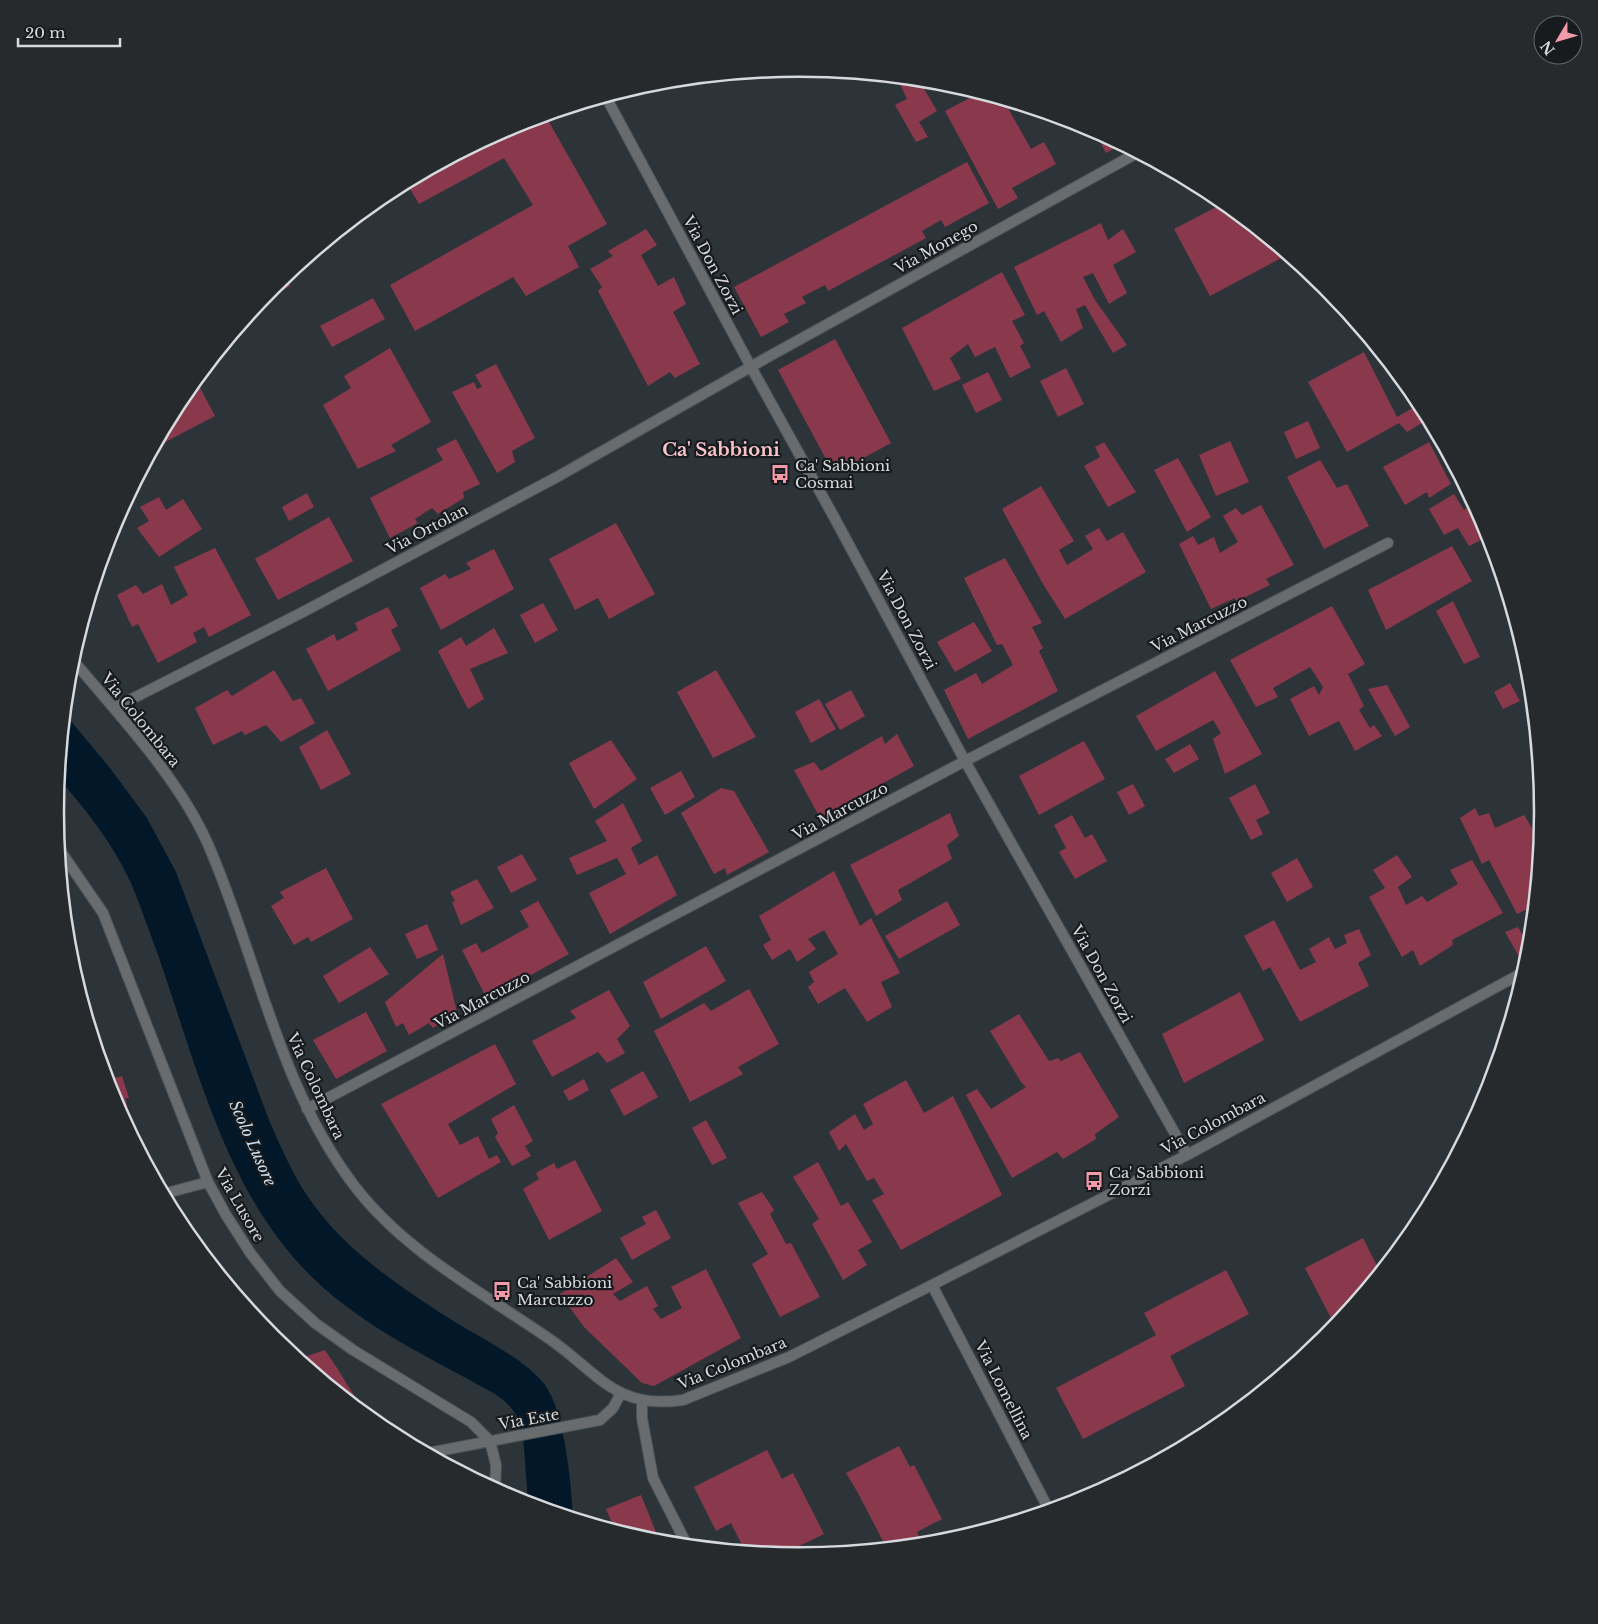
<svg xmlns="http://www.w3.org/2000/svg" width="1598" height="1624" font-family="'Libre Baskerville',serif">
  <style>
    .water { fill: #021828 }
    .building { fill: #89394b }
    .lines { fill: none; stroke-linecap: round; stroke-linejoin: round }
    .service-casing { stroke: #4b5257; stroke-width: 12 }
    .minor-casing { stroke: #4b5257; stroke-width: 12 }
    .service { stroke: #686c6e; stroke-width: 10 }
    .minor { stroke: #686c6e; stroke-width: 10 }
    .labels { text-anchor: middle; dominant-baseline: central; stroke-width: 4.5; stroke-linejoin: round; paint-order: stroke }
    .street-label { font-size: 15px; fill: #d6dade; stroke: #181b1e }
    .poi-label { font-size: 15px; fill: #d6dade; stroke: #181b1e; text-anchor: start }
    .water-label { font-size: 16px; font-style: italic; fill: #cddfee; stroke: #181b1e }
    .quarter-label { font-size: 18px; font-weight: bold; fill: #f7c4cb; stroke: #181b1e }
    .rim { fill: none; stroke: #d6dade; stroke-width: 2.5 }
  </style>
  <rect width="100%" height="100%" fill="#2d3439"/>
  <path class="water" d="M65 714 110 768 147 818 176 872 269 1120C280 1145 291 1171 306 1194 343 1250 400 1287 455 1322 481 1338 528 1361 545 1385 565 1413 571 1482 573 1517L528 1503C527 1489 526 1475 525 1461 523 1430 522 1412 495 1394 433 1359 364 1328 313 1278 223 1191 195 1057 154 944 146 923 139 901 130 881 112 842 86 810 58 778Z"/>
  <path class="building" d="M897 78 919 80 937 111 919 122 928 137 916 142 895 105 907 99Z
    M979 93 1004 101 1031 149 1044 142 1056 164 1012 188 1018 198 998 209 945 111Z
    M545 115 607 224 568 246 579 267 526 296 513 277 415 331 390 285 533 205 504 158 419 204 406 182 515 125Z
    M1094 130 1121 145 1106 153Z
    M967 162 989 203 945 227 941 220 922 231 926 238 828 291 825 285 802 297 806 303 784 314 789 322 761 337 734 287Z
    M1224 203 1287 255 1210 296 1174 229Z
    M1101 223 1108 240 1123 229 1136 252 1113 265 1127 293 1109 304 1093 273 1083 277 1095 300 1127 345 1113 353 1085 305 1076 309 1083 328 1061 342 1044 311 1037 315 1014 267Z
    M646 229 657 245 641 255 658 286 674 277 686 304 673 312 700 364 675 378 670 372 648 386 598 291 602 287 590 269 613 256 608 251Z
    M1002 272 1025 315 1012 321 1024 343 1020 346 1031 367 1010 378 995 347 975 357 968 344 950 358 961 379 934 391 902 328Z
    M285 276 290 286 265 300 264 297 273 286Z
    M373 298 385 319 332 347 320 326Z
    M835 339 891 443 834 474 778 370Z
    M390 348 431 422 391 445 396 451 358 469 323 405 351 388 344 376Z
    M1364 352 1397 417 1416 406 1425 421 1407 432 1399 423 1347 452 1308 382Z
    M496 364 535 438 512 451 515 462 497 473 452 392 474 382 477 389 482 387 475 375Z
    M1066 368 1084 404 1058 417 1040 381Z
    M988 372 1002 400 976 413 962 385Z
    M197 382 215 416 154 448 181 398 191 386Z
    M1308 421 1320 448 1296 459 1284 432Z
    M456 439 480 484 463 492 464 498 438 514 432 508 415 519 418 523 390 538 370 498 443 460 436 449Z
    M1230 441 1249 482 1216 496 1199 455Z
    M1104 442 1136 492 1108 507 1084 466 1100 457 1095 447Z
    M1429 442 1451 484 1429 498 1427 492 1405 505 1383 467Z
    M1178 458 1211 517 1187 532 1154 470Z
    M1320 460 1337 488 1347 484 1369 526 1324 549 1287 477Z
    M1041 486 1074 541 1059 550 1067 565 1093 549 1085 536 1099 528 1107 541 1123 532 1146 572 1065 619 1043 584 1002 509Z
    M307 493 314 507 289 521 282 507Z
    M1454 494 1464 510 1470 506 1487 537 1469 546 1458 528 1444 535 1429 509Z
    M159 497 166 510 183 499 202 529 159 557 137 528 149 521 140 507Z
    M1261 505 1294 565 1266 579 1270 585 1235 602V598L1211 609 1179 544 1193 536 1198 545 1214 537 1220 553 1238 542 1223 516 1236 508 1242 515Z
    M329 517 353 561 278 600 255 559Z
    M616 523 655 594 609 619 598 598 575 610 549 559Z
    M1452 546 1472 581 1386 630 1368 590Z
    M215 548 251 615 209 637 204 627 193 633 197 642 158 663 138 624 132 627 117 595 136 585 143 594 162 584 171 605 188 595 174 567Z
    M494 549 514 589 441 630 420 588 445 574 449 579 471 569 466 563Z
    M1005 558 1042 623 1032 627 1043 648 1039 651 1058 691 968 739 944 690 976 673 982 684 1013 665 1002 644 997 645 964 578Z
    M1453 601 1480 657 1464 664 1436 611Z
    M543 603 558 630 535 643 520 615Z
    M1332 606 1365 664 1348 674 1364 706 1359 710 1370 728 1374 725 1382 736 1355 751 1339 721 1309 736 1290 699 1314 686 1319 695 1323 687 1310 667 1273 688 1278 697 1256 707 1230 660Z
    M388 607 398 626 391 630 401 650 328 691 306 649 334 634 337 641 358 630 355 623Z
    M974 622 992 651 955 672 937 642Z
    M494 628 508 653 470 669 484 699 468 709 438 651 461 637 466 646Z
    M274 670 293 701 301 698 315 723 281 742 266 725 245 735 242 731 213 745 195 708 227 690 232 696Z
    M716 670 756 737 713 758 677 692Z
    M1215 671 1262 754 1225 774 1213 739 1221 733 1213 720 1156 751 1136 716Z
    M1510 683 1520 701 1503 709 1494 692Z
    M1387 685 1410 727 1395 736 1368 689Z
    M851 690 865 716 840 730 825 704Z
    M819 699 836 729 811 743 795 712Z
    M327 730 351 774 321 790 299 747Z
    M897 734 914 766 820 818 794 770 814 762 821 771 882 736 885 744Z
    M611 740 637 779 594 809 569 763Z
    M1084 741 1105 779 1039 815 1019 776Z
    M1190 744 1199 759 1174 773 1165 759Z
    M681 771 695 797 665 815 650 788Z
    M1133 784 1145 806 1129 815 1117 792Z
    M1255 784 1270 813 1256 820 1263 834 1251 840 1229 798Z
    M721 788 734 791 769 852 727 875 725 868 714 874 681 813Z
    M623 803 642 841 631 848 639 865 657 855 677 895 610 934 589 893 626 874 617 858 577 875 569 858 607 841 595 821Z
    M1475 808 1479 816 1489 813 1495 828 1524 815 1540 841 1534 906 1517 914 1489 860 1482 864 1460 818Z
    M950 813 959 836 947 845 952 859 898 890 902 900 876 916 850 865Z
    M1072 815 1085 838 1092 834 1107 861 1075 879 1059 852 1066 848 1054 825Z
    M522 854 537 880 511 893 497 867Z
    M1397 855 1412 877 1398 887 1406 905 1422 896 1427 902 1458 884 1450 870 1472 860 1503 913 1452 940 1453 945 1420 966 1413 950 1402 957 1369 897 1385 888 1373 870Z
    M1297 858 1313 887 1287 902 1271 873Z
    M326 868 353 919 311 942 308 937 294 945 271 906 284 898 280 892Z
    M834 871 860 926 871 918 900 973 881 982 892 1007 867 1022 845 988 818 1004 808 987 814 982 809 972 838 954 824 930 808 939 816 949 797 962 790 949 772 960 763 945 771 940 759 916Z
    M477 879 494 908 461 925 452 902 455 901 450 892Z
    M538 901 569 954 487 999 462 950 476 943 482 953 529 927 520 911Z
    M947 901 960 925 899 959 885 936Z
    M1274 920 1300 970 1316 962 1309 949 1329 937 1335 949 1347 943 1344 935 1359 929 1371 955 1358 963 1369 986 1300 1022 1270 967 1263 971 1244 936Z
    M427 924 438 950 417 959 405 934Z
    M1518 927 1530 948 1529 955 1521 960 1505 932Z
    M706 946 726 981 661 1019 643 982Z
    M370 947 389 974 339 1003 323 976Z
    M443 954 457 1012 433 1028 429 1023 409 1035 403 1023 396 1027 385 1002Z
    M749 989 779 1044 738 1067 743 1074 690 1102 654 1031 704 1003 711 1011Z
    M609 990 630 1026 617 1039 625 1053 607 1063 598 1052 552 1077 532 1041 576 1018 570 1011Z
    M1240 992 1264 1040 1184 1083 1162 1034Z
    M366 1012 387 1051 336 1079 313 1040Z
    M1019 1014 1049 1061 1058 1058 1061 1061 1080 1052 1119 1117 1095 1134 1096 1139 1063 1159 1057 1152 1012 1178 966 1095 977 1089 991 1109 1026 1087 1021 1082 990 1031Z
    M91 1016 111 1066 103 1069 87 1017Z
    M495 1044 516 1084 448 1124 460 1145 478 1136 489 1159 497 1155 501 1162 438 1198 381 1104Z
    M643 1071 658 1097 624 1116 610 1090Z
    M122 1076 129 1098H125L140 1151 112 1096 107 1080Z
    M584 1079 589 1090 569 1101 563 1091Z
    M906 1080 924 1113 953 1096 1002 1195 901 1250 872 1200 884 1194 874 1178 867 1181 846 1144 839 1151 829 1132 855 1114 864 1130 873 1124 863 1104Z
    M514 1105 533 1141 525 1146 531 1156 512 1166 495 1137 498 1133 491 1119Z
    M706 1120 727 1158 712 1165 692 1128Z
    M575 1160 602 1211 549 1240 523 1189 539 1179 536 1173 554 1163 557 1169Z
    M818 1162 841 1206 848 1202 872 1242 858 1250 867 1265 843 1280 812 1224 819 1219 793 1177Z
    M762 1192 774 1210 770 1214 786 1244 791 1243 820 1297 780 1317 752 1264 768 1254 738 1203Z
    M656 1210 671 1238 632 1260 620 1238 646 1224 642 1217Z
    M1363 1238 1380 1272 1342 1317 1333 1322 1305 1268Z
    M616 1258 633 1282 613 1294 620 1301 647 1286 658 1306 653 1309 661 1319 682 1308 671 1287 706 1269 741 1338 654 1386 642 1383 584 1327 560 1294Z
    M1226 1270 1249 1314 1170 1356 1185 1386 1083 1439 1056 1388 1156 1335 1144 1313Z
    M325 1350 337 1368 365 1413 299 1359Z
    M899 1446 910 1467 914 1465 942 1519 917 1532 923 1544 886 1547 858 1493 846 1473Z
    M767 1450 782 1479 793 1473 824 1534 783 1554 745 1551 731 1523 716 1531 694 1487Z
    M641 1495 660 1542 602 1526 612 1523 606 1509Z"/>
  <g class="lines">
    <g class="service-casing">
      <path id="service" d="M642 1401V1418L653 1478 687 1545"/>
    </g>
    <g class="minor-casing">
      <path id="minor" d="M606 97 751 367 834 517 965 761 1187 1155
        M72 659C118 714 177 776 207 842 257 955 277 1083 353 1184 404 1252 482 1292 551 1340 598 1373 616 1410 683 1400L789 1357 932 1285 1187 1155 1524 972
        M114 708 301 613 557 477 768 357 1137 153
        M59 849 103 913 208 1182 226 1215 251 1254 280 1291 315 1323 353 1350 471 1422 490 1441 496 1465 495 1489
        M307 1109 965 761 1388 543
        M163 1194 208 1182
        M932 1285 1049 1510
        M428 1453 600 1420 613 1408 621 1393"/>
    </g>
    <use href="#service" class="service"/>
    <use href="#minor" class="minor"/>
  </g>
  <defs>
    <g id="bus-bare" transform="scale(1.5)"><path d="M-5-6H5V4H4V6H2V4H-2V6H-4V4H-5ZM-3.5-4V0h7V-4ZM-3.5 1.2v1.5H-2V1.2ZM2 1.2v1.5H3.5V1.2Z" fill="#f39aa9" stroke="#181b1e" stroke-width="2.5" paint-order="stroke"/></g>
  </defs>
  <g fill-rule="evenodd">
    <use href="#bus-bare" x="780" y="474"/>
    <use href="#bus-bare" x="1094" y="1181"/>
    <use href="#bus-bare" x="502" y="1291"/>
  </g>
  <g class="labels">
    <g class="street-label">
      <text transform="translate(936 247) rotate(-29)">Via Monego</text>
      <text transform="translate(713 265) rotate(62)">Via Don Zorzi</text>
      <text transform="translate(427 529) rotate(-28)">Via Ortolan</text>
      <text transform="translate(907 620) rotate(62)">Via Don Zorzi</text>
      <text transform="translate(1199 624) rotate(-27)">Via Marcuzzo</text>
      <text transform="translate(141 720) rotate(51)">Via Colombara</text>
      <text transform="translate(840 811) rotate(-28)">Via Marcuzzo</text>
      <text transform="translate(1102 974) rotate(61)">Via Don Zorzi</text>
      <text transform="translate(482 1000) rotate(-28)">Via Marcuzzo</text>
      <text transform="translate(316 1086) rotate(65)">Via Colombara</text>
      <text transform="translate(1213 1123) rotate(-28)">Via Colombara</text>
      <text transform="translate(240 1205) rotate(60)">Via Lusore</text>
      <text transform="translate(732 1363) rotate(-22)">Via Colombara</text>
      <text transform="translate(1004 1390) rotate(63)">Via Lomellina</text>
      <text transform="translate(529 1419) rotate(-10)">Via Este</text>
    </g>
    <g class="poi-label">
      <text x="795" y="465">Ca' Sabbioni<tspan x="795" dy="17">Cosmai</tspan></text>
      <text x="1109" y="1172">Ca' Sabbioni<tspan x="1109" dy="17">Zorzi</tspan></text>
      <text x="517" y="1282">Ca' Sabbioni<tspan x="517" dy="17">Marcuzzo</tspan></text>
    </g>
    <g class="water-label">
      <text transform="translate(253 1143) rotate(66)">Scolo Lusore</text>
    </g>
    <g class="quarter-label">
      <text x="721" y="450">Ca' Sabbioni</text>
    </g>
  </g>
  <path d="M0 0H1598V1624H0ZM64 812a735 735 0 1 1 1470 0a735 735 0 1 1-1470 0Z" fill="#272a2d" fill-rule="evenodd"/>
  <path class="rim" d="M64 812a735 735 0 1 1 1470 0a735 735 0 1 1-1470 0Z"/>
  <g transform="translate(1558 40) rotate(232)"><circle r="24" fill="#181b1e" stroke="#64676b"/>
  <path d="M0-4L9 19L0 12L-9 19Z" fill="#f39aa9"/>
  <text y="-8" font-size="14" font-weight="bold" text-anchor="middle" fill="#d6dade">N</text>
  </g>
  <path d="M18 38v8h102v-8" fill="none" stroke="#d6dade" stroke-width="2.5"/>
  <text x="25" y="38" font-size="15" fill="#d6dade" stroke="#181b1e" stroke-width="4" paint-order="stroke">20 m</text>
</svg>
